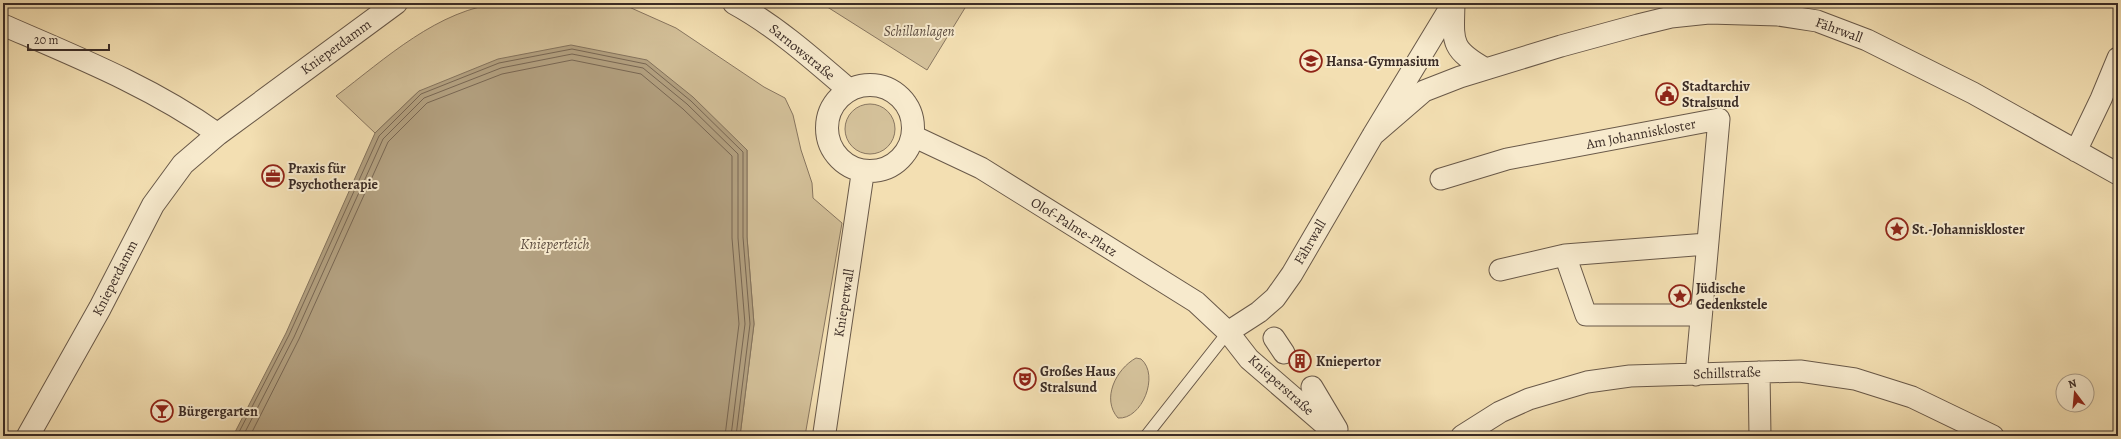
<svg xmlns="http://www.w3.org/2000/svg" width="2121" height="439" font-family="Alegreya,serif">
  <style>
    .green { fill: #d4c19a; stroke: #887660 }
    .water { fill: #b4a282; stroke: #84735d }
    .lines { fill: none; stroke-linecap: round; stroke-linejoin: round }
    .shore { stroke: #786754; stroke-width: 1 }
    .service-casing { stroke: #695949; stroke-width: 13 }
    .minor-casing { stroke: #695949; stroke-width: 23 }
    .tertiary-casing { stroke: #695949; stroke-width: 24 }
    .service { stroke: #f7eacd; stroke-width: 11 }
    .minor { stroke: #f7eacd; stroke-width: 21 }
    .tertiary { stroke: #f7eacd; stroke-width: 22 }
    .labels { text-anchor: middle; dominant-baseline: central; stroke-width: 4; stroke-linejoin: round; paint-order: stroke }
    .street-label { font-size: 14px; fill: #3b2c26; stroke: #f7eacd }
    .park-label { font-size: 14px; font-style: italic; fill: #5a4a3d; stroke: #f7eacd }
    .poi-label { font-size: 14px; font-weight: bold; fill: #3b2c26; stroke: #f7eacd; text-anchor: start }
    .water-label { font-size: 15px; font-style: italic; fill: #5f4f42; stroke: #f7eacd }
  </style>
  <rect width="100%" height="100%" fill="#f3dfb2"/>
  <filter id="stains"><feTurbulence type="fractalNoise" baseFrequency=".005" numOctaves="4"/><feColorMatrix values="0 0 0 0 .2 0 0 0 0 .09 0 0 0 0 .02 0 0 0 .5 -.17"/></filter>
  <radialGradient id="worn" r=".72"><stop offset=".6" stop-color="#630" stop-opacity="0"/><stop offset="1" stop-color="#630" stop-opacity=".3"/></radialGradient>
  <path class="green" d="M502 3H620L676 28 764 87 785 98 793 115 801 150 812 183 813 198 842 223 805 436H740L754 324 747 237V150L419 91 375 133 336 96C385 59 438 9 502 3Z
    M821 3H968L927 70Z
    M845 129a25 25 0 1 1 50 0a25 25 0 1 1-50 0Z
    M1136 358 1141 359C1160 375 1142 420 1118 418 1101 399 1116 369 1136 358Z"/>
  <path class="water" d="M571 45 647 60 693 97 747 150V237L754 324 740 436H233L286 333 375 133 419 91 498 59Z"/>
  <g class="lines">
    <path class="shore" d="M237 436 289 335 379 136 421 94 499 63 572 49 646 64 691 101 743 152V237L750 324 736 436
      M243 436 294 337 383 139 424 98 501 68 572 54 643 68 687 104 738 154V238L745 324 731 436
      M250 436 299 339 388 142 427 103 502 74 572 60 641 74 683 109 732 156V238L739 324 725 436"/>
    <g class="service-casing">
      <path id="service" d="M1146 436 1228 332"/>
    </g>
    <g class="minor-casing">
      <path id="minor" d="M1454 3C1453 42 1450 49 1486 69
        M3 25C77 57 152 87 218 134
        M1373 135 1424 91 1460 77 1561 46 1638 25 1671 17 1709 13 1778 15 1817 21 1867 40 1973 93 2118 174
        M913 136 981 168 1196 302 1228 332 1249 359 1338 436
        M2076 151 2101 99 2118 58
        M1441 179 1507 159 1719 119 1696 375
        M1565 255 1586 315H1701
        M1500 270 1565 255 1707 244
        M1228 332 1259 312 1275 298 1292 274 1373 135 1453 3
        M1274 338 1284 353
        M1759 372 1760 436
        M1312 387 1337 429
        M1462 436 1500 412 1529 399 1587 382 1630 376 1800 371 1855 379 1912 397 1993 436"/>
    </g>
    <g class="tertiary-casing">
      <path id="tertiary" d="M734 3C776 26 813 59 849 90
        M827 128a43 43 0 1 1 86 0a43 43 0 1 1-86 0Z
        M28 436 100 308 153 205 183 164 218 134 396 3
        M824 436 863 171"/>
    </g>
    <use href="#service" class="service"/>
    <use href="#minor" class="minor"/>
    <use href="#tertiary" class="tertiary"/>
  </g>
  <defs>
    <g id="school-ring" transform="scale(1.15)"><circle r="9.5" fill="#f7eacd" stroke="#8f2418" stroke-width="1.5"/><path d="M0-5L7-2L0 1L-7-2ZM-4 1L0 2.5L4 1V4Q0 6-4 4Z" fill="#8f2418"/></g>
    <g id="civic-ring" transform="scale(1.15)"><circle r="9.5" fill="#f7eacd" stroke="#8f2418" stroke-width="1.5"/><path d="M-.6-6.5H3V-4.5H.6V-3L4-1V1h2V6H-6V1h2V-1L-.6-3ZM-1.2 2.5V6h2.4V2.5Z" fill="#8f2418"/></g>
    <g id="office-ring" transform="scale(1.15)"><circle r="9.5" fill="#f7eacd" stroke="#8f2418" stroke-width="1.5"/><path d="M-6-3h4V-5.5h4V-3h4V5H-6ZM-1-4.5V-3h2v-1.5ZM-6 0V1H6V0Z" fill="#8f2418"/></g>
    <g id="sight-ring" transform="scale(1.15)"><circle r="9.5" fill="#f7eacd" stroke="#8f2418" stroke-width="1.5"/><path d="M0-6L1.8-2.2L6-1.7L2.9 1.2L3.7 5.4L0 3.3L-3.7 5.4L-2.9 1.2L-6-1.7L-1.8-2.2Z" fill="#8f2418"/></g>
    <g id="building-ring" transform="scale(1.15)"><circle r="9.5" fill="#f7eacd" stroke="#8f2418" stroke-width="1.5"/><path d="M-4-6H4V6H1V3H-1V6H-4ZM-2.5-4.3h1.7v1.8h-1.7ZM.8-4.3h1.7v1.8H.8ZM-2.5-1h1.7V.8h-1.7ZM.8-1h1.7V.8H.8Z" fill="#8f2418"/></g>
    <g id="theatre-ring" transform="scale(1.15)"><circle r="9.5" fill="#f7eacd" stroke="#8f2418" stroke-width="1.5"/><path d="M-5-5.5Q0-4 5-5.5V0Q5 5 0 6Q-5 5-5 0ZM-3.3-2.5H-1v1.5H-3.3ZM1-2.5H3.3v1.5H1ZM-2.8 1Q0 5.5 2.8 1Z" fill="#8f2418"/></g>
    <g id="bar-ring" transform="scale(1.15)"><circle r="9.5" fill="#f7eacd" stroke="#8f2418" stroke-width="1.5"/><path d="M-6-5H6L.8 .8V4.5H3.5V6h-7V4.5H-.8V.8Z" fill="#8f2418"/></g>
  </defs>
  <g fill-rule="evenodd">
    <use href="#school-ring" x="1311" y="61"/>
    <use href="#civic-ring" x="1667" y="94"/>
    <use href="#office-ring" x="273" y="176"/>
    <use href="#sight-ring" x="1897" y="229"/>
    <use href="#sight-ring" x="1680" y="296"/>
    <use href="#building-ring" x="1300" y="361"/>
    <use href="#theatre-ring" x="1025" y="379"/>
    <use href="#bar-ring" x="162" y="411"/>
  </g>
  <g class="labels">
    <g class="street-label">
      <text transform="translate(1839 30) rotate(20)">Fährwall</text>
      <text transform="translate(336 47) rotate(-36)">Knieperdamm</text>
      <text transform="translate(802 52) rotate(39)">Sarnowstraße</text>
      <text transform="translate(1641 134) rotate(-11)">Am Johanniskloster</text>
      <text transform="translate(1074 227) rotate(32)">Olof-Palme-Platz</text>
      <text transform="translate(1310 242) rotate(-60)">Fährwall</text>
      <text transform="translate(115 278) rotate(-63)">Knieperdamm</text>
      <text transform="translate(844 303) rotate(-81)">Knieperwall</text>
      <text transform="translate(1727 373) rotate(-2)">Schillstraße</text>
      <text transform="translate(1281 385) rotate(42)">Knieperstraße</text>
    </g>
    <g class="park-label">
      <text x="919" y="31">Schillanlagen</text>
    </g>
    <g class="poi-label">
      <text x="1326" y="61">Hansa-Gymnasium</text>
      <text x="1682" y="86">Stadtarchiv<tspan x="1682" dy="16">Stralsund</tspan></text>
      <text x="288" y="168">Praxis für<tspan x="288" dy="16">Psychotherapie</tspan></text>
      <text x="1912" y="229">St.-Johanniskloster</text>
      <text x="1696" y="288">Jüdische<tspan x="1696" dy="16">Gedenkstele</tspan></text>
      <text x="1316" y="361">Kniepertor</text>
      <text x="1040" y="371">Großes Haus<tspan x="1040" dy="16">Stralsund</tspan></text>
      <text x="178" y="411">Bürgergarten</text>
    </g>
    <g class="water-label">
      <text x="555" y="244">Knieperteich</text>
    </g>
  </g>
  <rect width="2121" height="439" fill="none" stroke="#f3dfb2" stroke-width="16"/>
  <rect x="4" y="4" width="2113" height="431" fill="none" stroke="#3b2c26" stroke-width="2"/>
  <rect x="8" y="8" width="2105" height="423" fill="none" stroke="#3b2c26"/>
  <g transform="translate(2075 393) rotate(344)"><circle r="19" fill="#f7eacd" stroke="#ac9e8a"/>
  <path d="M0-3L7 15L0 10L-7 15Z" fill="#8f2418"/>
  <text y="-6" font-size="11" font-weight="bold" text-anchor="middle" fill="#3b2c26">N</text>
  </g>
  <path d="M28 44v6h81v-6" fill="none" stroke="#3b2c26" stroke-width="2"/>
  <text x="34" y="44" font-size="12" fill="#3b2c26" stroke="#f7eacd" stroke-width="3" paint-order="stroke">20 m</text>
  <rect width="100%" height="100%" filter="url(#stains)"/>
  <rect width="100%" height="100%" fill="url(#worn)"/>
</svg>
